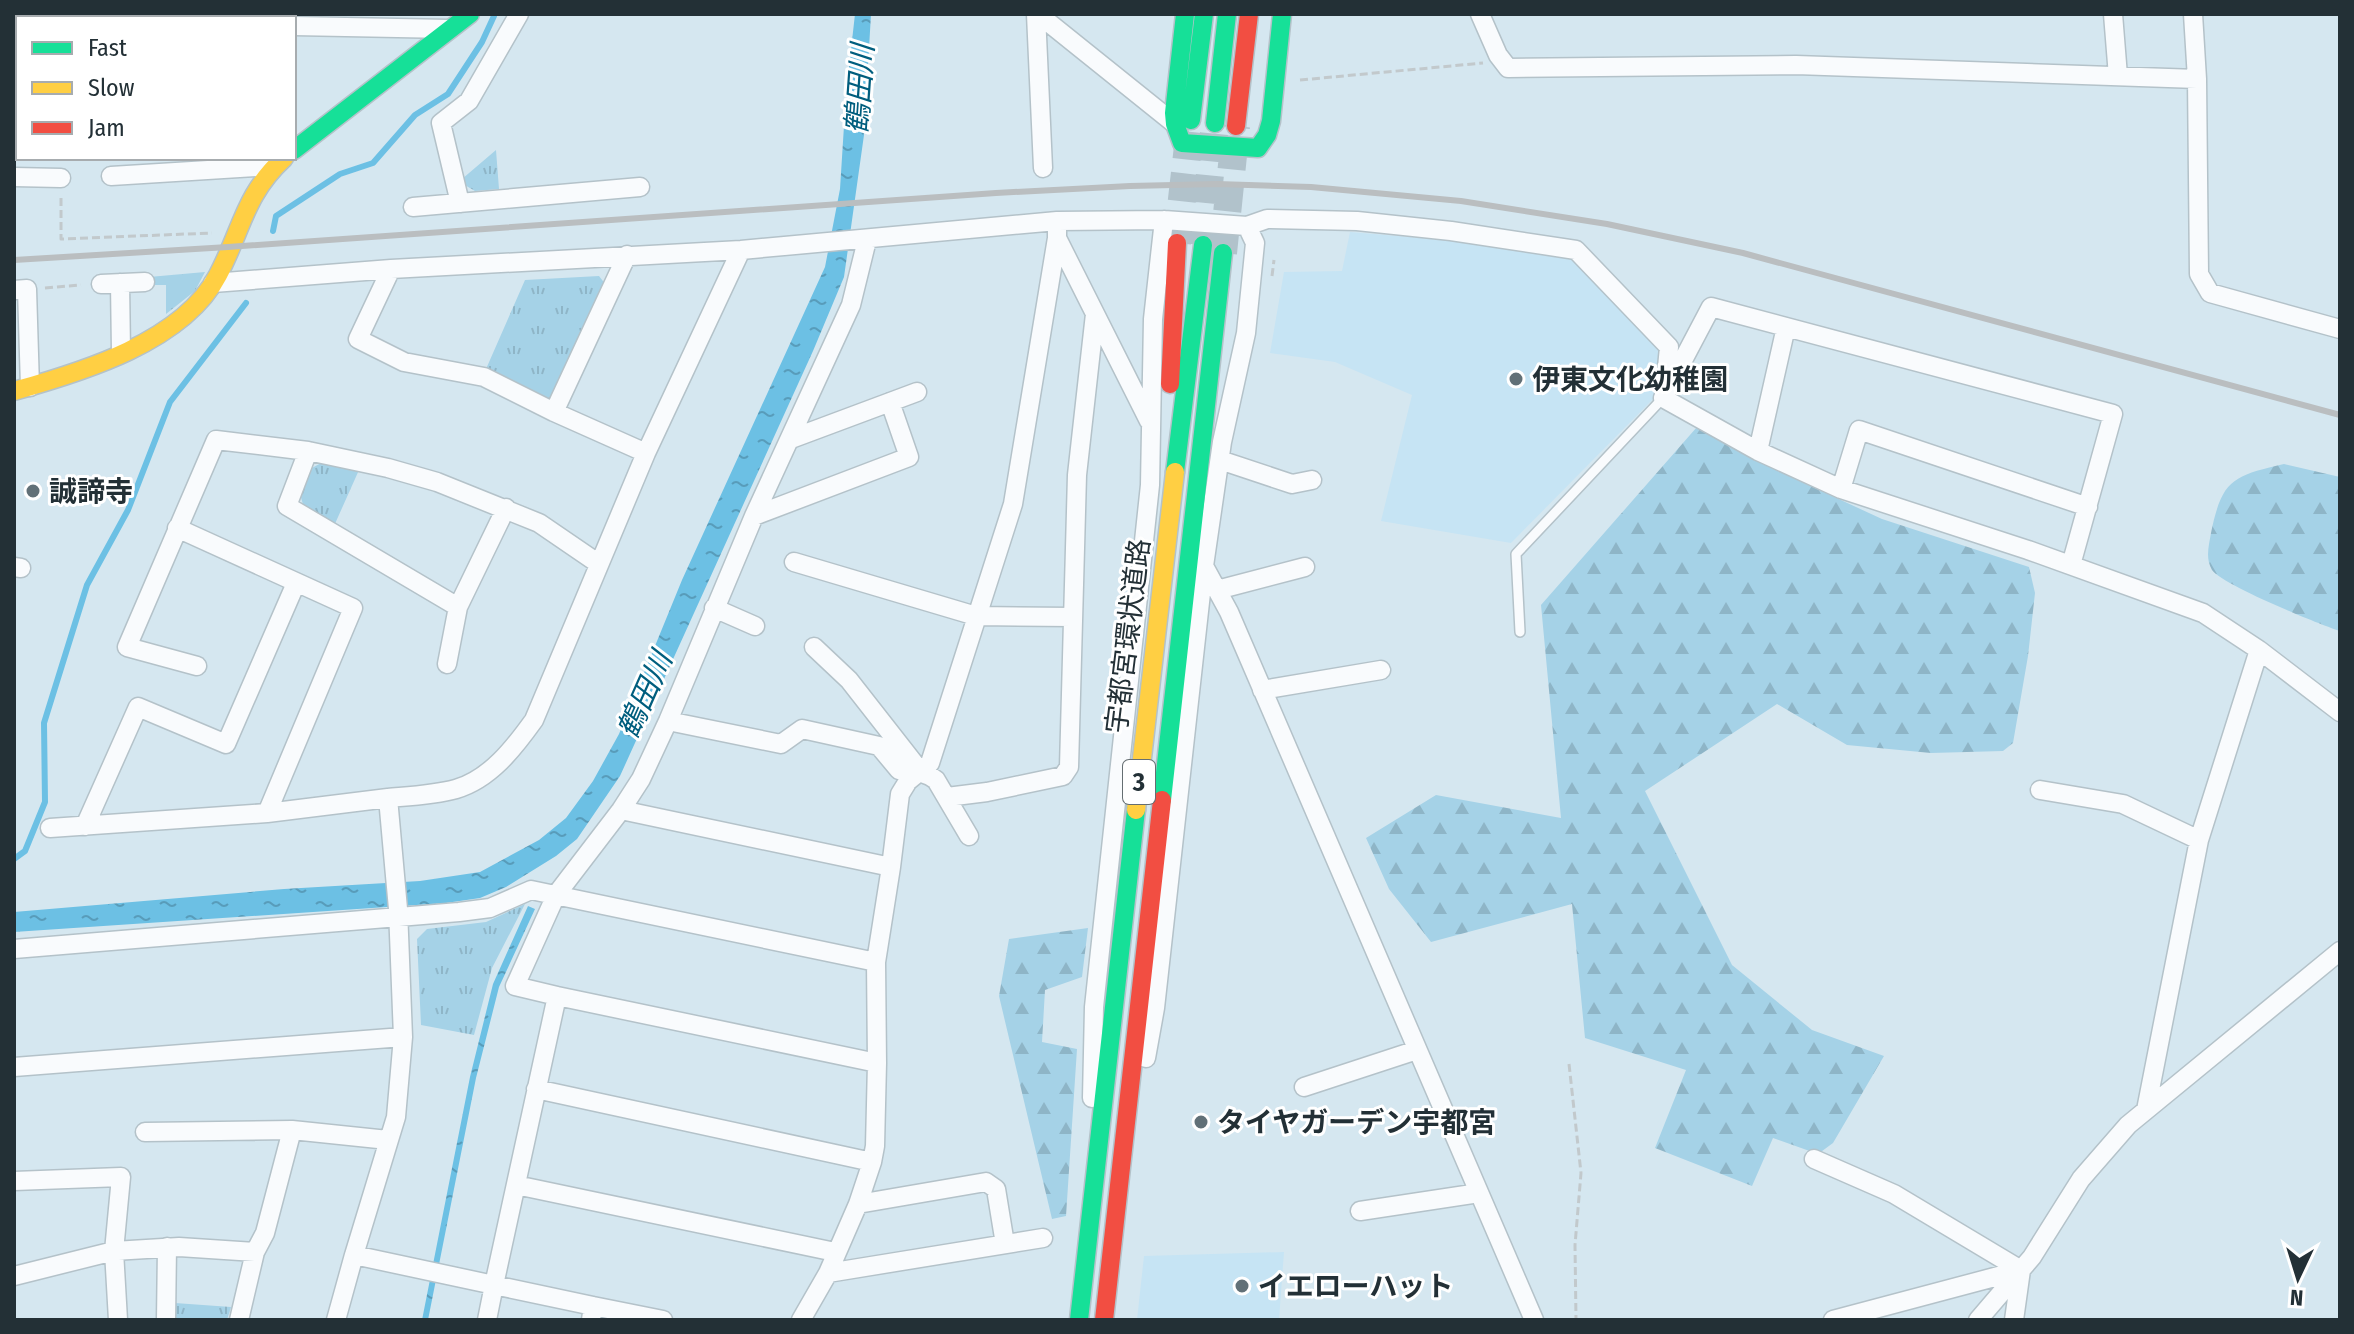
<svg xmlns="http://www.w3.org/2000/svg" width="2354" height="1334" font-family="'Fira Sans Condensed','Noto Sans JP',sans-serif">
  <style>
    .built { fill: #c6e4f4 }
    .grass { fill: url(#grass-tufts) }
    .forest { fill: url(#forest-firs) }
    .water { fill: url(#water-ripples) }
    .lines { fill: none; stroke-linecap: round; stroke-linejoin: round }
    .stream { stroke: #6cc0e4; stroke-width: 6 }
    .primary-tunnel { stroke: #b1c2cb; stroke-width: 28; stroke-dasharray: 28 14; stroke-linecap: butt }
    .lane-casing { stroke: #b4c2c9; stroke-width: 12 }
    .street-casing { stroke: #b4c2c9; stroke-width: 21 }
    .fast-casing { stroke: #b4c2c9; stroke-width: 21 }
    .slow-casing { stroke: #b4c2c9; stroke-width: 21 }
    .jam-casing { stroke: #b4c2c9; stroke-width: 21 }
    .path { stroke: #c2c9cc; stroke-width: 3; stroke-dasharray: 8 4; stroke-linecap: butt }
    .lane { stroke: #f9fbfd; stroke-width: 9 }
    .street { stroke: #f9fbfd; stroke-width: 18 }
    .fast { stroke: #16e098; stroke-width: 18 }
    .slow { stroke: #ffcf43; stroke-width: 18 }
    .jam { stroke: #f24e42; stroke-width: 18 }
    .rail { stroke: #babec0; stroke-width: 6 }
    .poi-dot { fill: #617077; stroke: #fff; stroke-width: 3 }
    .labels { text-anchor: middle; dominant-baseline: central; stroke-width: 6; stroke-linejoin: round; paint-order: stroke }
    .shield { fill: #fff; stroke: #656e72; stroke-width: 2 }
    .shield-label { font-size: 26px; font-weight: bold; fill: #233036 }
    .poi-label { font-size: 28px; font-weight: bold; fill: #233036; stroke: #fff; text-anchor: start }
    .street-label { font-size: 28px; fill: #233036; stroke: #fff }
    .water-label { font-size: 30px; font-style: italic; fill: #005e7e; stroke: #fff }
  </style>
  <defs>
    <pattern id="grass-tufts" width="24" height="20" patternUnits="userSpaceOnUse" patternTransform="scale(2)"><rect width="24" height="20" fill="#a5d2e7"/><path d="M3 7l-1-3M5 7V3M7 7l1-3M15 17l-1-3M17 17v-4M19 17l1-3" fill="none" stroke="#8eb5c7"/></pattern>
    <pattern id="forest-firs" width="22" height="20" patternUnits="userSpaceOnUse" patternTransform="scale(2)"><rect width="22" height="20" fill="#a5d2e7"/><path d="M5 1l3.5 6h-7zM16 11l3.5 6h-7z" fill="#8eb5c7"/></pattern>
    <pattern id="water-ripples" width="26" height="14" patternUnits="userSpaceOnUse" patternTransform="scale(2)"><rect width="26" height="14" fill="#6cc0e4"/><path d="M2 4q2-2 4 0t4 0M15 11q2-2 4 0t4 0" fill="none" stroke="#589cba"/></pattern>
  </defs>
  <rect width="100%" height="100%" fill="#d5e7f0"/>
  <path class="built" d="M1350 232 1456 241 1570 255 1662 351 1656 396 1511 543 1381 521 1412 395 1335 362 1270 353 1284 272 1342 271Z
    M1284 1252 1279 1320H1137L1144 1256Z"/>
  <path class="grass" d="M496 150 499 189 475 191 463 184 462 179Z
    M205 272 195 291 166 314V285H149V277Z
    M599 276 606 285 552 401 486 369 525 280Z
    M323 462 359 470 334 526 304 508 300 494 310 469Z
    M525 904 492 968 474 1035 421 1025 417 939 427 929 486 922Z
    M175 1303 231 1307 227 1320H174Z"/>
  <path class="forest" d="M1697 427 1752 459 1882 519 2029 567 2035 593 2028 656 2013 743 2003 751 1931 753 1847 745 1777 704 1645 791 1732 965 1812 1030 1884 1056 1833 1143 1818 1154 1773 1138 1752 1186 1655 1148 1686 1070 1585 1038 1572 904 1431 942 1389 889 1366 838 1436 795 1561 818 1541 605Z
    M2284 464 2340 477V631C2319 624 2222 585 2212 570 2205 558 2209 545 2211 533 2222 479 2233 476 2284 464Z
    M1088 928 1082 977 1045 990 1042 1042 1077 1049 1066 1216 1052 1219 999 996 1009 939Z"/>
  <path class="water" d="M855 14H871L864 135 844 277 813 351 620 776 577 839 556 856 506 887 480 898 446 903 14 932V912L284 889 420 881 480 872 539 840 566 818 593 781 619 734 682 580 825 267 840 189 846 94Z
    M528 906 535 909 499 987 476 1078 428 1320H422L470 1077 493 984Z"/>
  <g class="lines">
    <path class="stream" d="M273 231 276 216 340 174 373 163 415 115 448 94 482 42 494 16
      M14 859 25 851 45 802 44 723 87 585 128 510 170 402 246 303"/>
    <path class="primary-tunnel" d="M1177 243 1191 120
      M1203 245 1215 123
      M1223 253 1236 126"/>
    <g class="lane-casing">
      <path id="lane" d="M1520 632 1516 554 1663 398"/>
    </g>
    <g class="street-casing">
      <path id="street" d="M1036 14 1043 168
        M1038 14 1175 124
        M1480 14 1498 55 1508 68 1796 65 2197 79
        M2113 14 2118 76
        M2193 14 2197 79 2199 274 2210 293 2340 329
        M14 20H18
        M294 26 449 29
        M111 176 273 166
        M14 177 61 178
        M460 203 441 123 469 101 519 14
        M413 207 640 187
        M1247 226 1267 219 1357 221 1451 231 1576 250 1669 347 1665 388
        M1057 238 1149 421
        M391 269 358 339 404 362 484 377 554 412 646 453
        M120 283 121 352
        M213 283 391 269 741 250 1057 221 1164 220 1247 226 1255 243 1246 333 1222 442 1204 566 1155 1008 1146 1058
        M101 284 145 282
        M14 290 27 289 30 387
        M1663 398 1711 307 2113 414 2071 565
        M1663 398 1758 451 1841 489 2028 550 2203 613 2259 650
        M554 412 627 255
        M791 439 917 392
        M308 451 287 506 458 607 506 508
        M1758 451 1786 327
        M1220 460 1292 484 1312 480
        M1841 489 1859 430 2088 507
        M754 516 909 457 890 402
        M177 528 353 608 267 813
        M794 562 976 616 1072 617
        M1204 566 1229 612 1534 1320
        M14 567 21 568
        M1217 590 1305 567
        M714 608 755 626
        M814 647 849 680 921 772
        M447 664 458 607
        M197 666 127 647 216 440 308 451 388 468 437 482 539 523 599 564
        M1262 690 1381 670
        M668 721 781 744 802 729 879 746 899 770C912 772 925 771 936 780L969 836
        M2040 790 2123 804 2199 840 2146 1110
        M947 797 987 792 1063 776 1069 767 1077 475 1095 314
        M621 810 891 867
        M85 826 138 707 226 744 296 583
        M50 828 267 813 388 798
        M2199 840 2259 650 2340 712
        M14 949 459 912 490 908 531 890 876 962
        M557 996 877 1063
        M403 1037 398 909 388 798C411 796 434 795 456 789 490 779 514 748 534 720L646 453 741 250
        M14 1067 403 1037 396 1117 354 1255 494 1285 487 1320
        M1304 1087 1417 1050
        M536 1089 872 1162
        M1092 1098 1094 1007 1150 485 1153 319 1164 220
        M145 1132 292 1130 388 1140
        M1814 1159 1894 1194 2021 1270
        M14 1181 121 1177 114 1251 118 1320
        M516 1185 835 1252
        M858 1204 986 1182 996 1189 1005 1244
        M1360 1211 1479 1193
        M828 1273 1043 1238
        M14 1276 114 1251 179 1247 255 1252
        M593 1306 494 1285 557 996 515 986 556 895 621 810 641 779 668 721 754 516 851 305 867 240
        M166 1320 167 1247
        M239 1320 255 1252 265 1233 292 1130
        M336 1320 354 1255
        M591 1320 593 1306 663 1320
        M801 1320 828 1273 858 1204 872 1162 875 1146 877 1063 876 962 891 867 900 794 908 781 930 763 1013 504 1057 238V221
        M1833 1320 2021 1270
        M1978 1320 2032 1257 2081 1179 2128 1125 2340 951
        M2014 1320 2021 1270"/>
    </g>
    <g class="fast-casing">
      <path id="fast" d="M1185 14 1174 113 1175 124 1182 143 1258 148 1267 135 1271 121 1282 14
        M1191 120 1204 14
        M1215 123 1227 14
        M294 150 470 14
        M1175 472 1203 245
        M1162 800 1223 253
        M1079 1320 1136 810"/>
    </g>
    <g class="slow-casing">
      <path id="slow" d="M14 391C82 372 183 342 218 275 242 230 244 195 284 158
        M1136 810 1175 472"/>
    </g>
    <g class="jam-casing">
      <path id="jam" d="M1236 126 1249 14
        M1170 384 1177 243
        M1104 1320 1162 800"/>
    </g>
    <path class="path" d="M1300 80 1483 63
      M61 198V239L212 233
      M1272 276 1274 260
      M45 288 81 285
      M1569 1064 1581 1173 1575 1245 1576 1320"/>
    <use href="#lane" class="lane"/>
    <use href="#street" class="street"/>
    <use href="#fast" class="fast"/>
    <use href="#slow" class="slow"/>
    <use href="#jam" class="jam"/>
    <path class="rail" d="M14 260 228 247 996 193 1130 186 1217 184 1311 187 1461 201 1607 224 1743 253 2340 415"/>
  </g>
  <g class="poi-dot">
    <circle cx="1516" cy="379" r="8"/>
    <circle cx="33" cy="491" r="8"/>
    <circle cx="1201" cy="1122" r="8"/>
    <circle cx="1242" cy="1286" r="8"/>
  </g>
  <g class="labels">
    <rect class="shield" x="1123" y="760" width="32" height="44" rx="6"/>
    <g class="shield-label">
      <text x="1139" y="782">3</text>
    </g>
    <g class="poi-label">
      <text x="1532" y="379">伊東文化幼稚園</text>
      <text x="49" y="491">誠諦寺</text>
      <text x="1217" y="1122">タイヤガーデン宇都宮</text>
      <text x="1258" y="1286">イエローハット</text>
    </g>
    <g class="street-label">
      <text transform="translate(1128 636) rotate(-83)">宇都宮環状道路</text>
    </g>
    <g class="water-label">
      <text transform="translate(860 89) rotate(-86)">鶴田川</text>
      <text transform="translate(645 695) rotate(-66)">鶴田川</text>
    </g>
  </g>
  <rect width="2354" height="1334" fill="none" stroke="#233036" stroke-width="32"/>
  <rect x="16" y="16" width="280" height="144" fill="#ffffff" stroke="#a7acaf" stroke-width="2"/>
  <rect x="32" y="42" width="40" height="12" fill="#16e098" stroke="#a7acaf" stroke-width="2"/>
  <text x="88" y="56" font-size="24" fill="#233036">Fast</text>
  <rect x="32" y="82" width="40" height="12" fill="#ffcf43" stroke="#a7acaf" stroke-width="2"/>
  <text x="88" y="96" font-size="24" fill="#233036">Slow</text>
  <rect x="32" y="122" width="40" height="12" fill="#f24e42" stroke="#a7acaf" stroke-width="2"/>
  <text x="88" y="136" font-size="24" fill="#233036">Jam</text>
  <g transform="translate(2298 1278) rotate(184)" stroke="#ffffff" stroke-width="6" paint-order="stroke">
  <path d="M0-6L14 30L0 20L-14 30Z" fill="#233036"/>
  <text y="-12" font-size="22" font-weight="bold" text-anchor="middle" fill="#233036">N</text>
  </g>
</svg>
